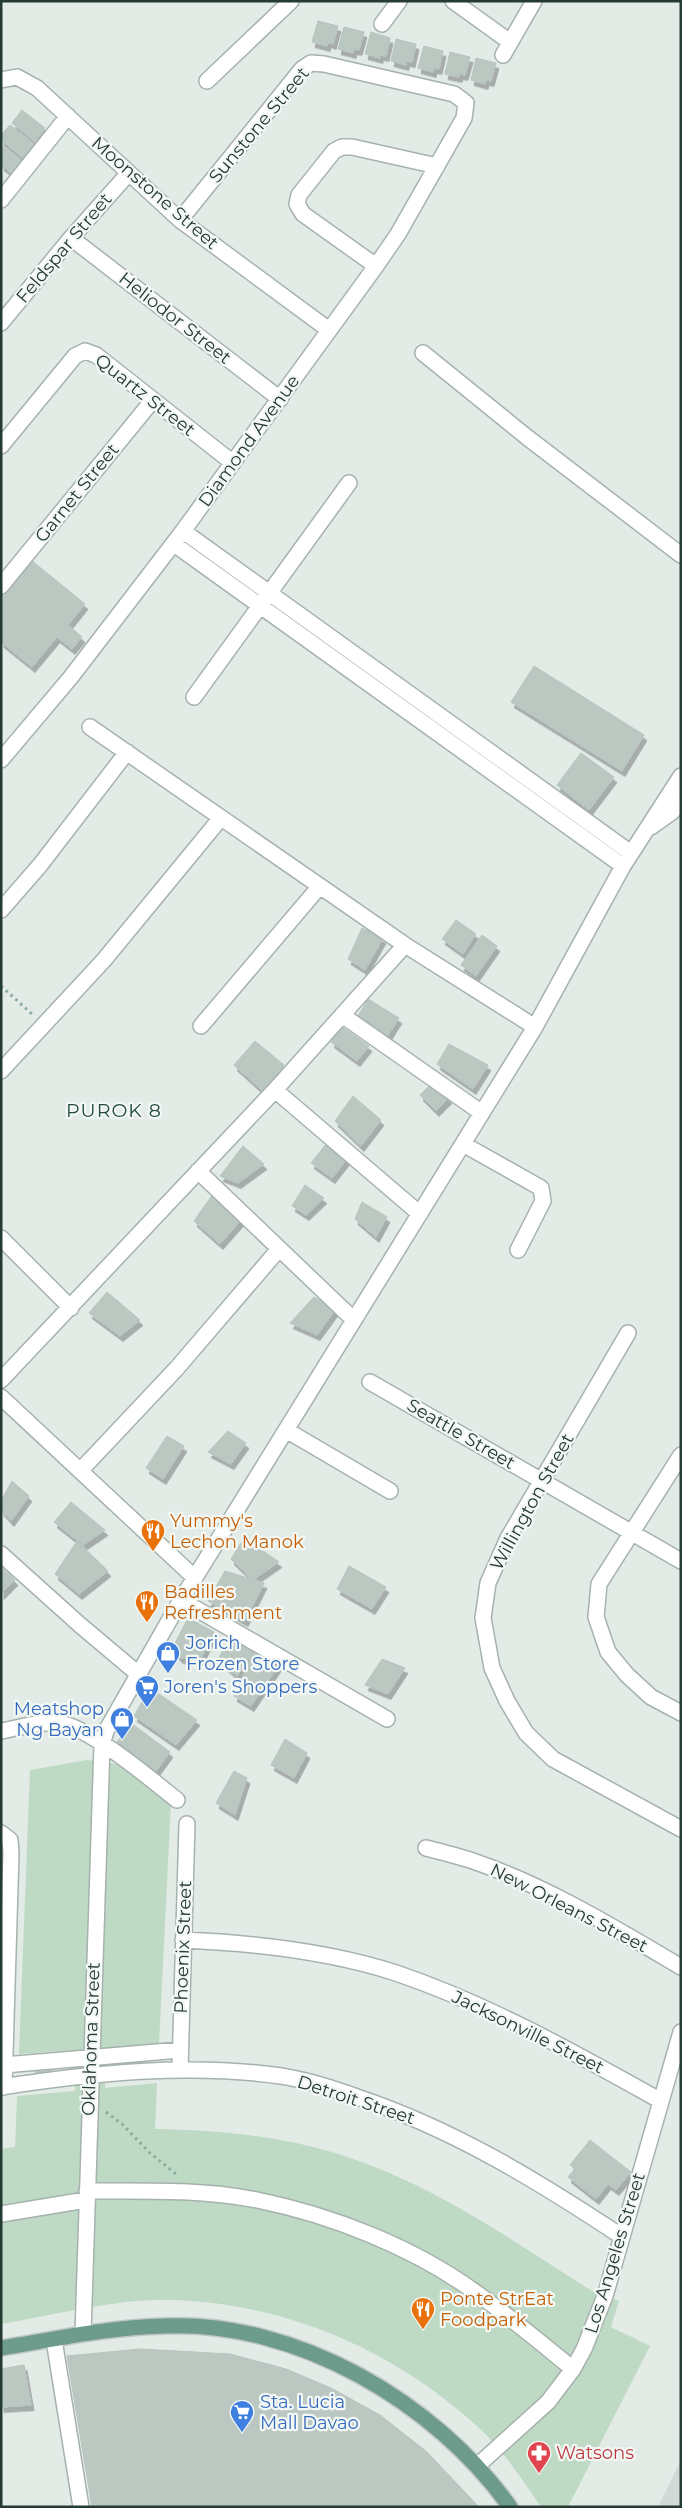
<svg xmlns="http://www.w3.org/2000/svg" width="682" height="2508" font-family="Montserrat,sans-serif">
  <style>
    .built { fill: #d1dad6 }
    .green { fill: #bed9c4 }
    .building { fill: #bbc8c2; stroke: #b6c4bd; filter: url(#shadow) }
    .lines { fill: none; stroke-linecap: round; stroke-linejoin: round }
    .minor-casing { stroke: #a6b2ad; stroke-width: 18 }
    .major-casing { stroke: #c2c8c6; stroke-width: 18 }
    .path { stroke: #87ab9d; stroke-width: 3; stroke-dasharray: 2.5 4; stroke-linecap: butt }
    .minor { stroke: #fff; stroke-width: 15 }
    .major { stroke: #6d9b8c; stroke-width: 15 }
    .labels { text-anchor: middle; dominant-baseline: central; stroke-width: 4.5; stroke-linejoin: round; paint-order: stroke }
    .street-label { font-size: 18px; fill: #253a33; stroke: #f3f8f5 }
    .food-label { font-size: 18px; fill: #c56008; stroke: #f3f8f5; text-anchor: start }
    .shop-label { font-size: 18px; fill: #366cbe; stroke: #f3f8f5; text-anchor: start }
    .health-label { font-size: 18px; fill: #be3a42; stroke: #f3f8f5; text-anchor: start }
    .neighbourhood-label { font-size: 19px; letter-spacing: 1px; fill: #234a3e; stroke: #f3f8f5 }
  </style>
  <defs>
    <filter id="shadow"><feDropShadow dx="3" dy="5.5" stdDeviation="0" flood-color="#0004"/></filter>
  </defs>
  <rect width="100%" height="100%" fill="#e3ebe7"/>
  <path class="built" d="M681 2460V2507H658Z"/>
  <path class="green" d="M87 1760 123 1765 171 1802 159 2044 106 2048 105 2088 157 2083 155 2129C214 2130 271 2135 328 2151 424 2178 509 2238 592 2291L619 2301 611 2327 650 2346 568 2507H541C522 2479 503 2450 478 2427 394 2350 287 2304 174 2300 118 2298 56 2315 1 2324V2149L15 2147 17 2096 75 2091 76 2050 19 2054 30 1770Z"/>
  <path class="building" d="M318 21 338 26 333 44 328 42 327 46 312 42Z
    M344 27 364 32 359 50 354 49 353 53 338 49Z
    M371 32 390 38 386 56 380 55V58L365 54Z
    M396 39 416 44 412 62 406 61V65L391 61Z
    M424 46 443 51 439 69 434 68 433 72 418 68Z
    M450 52 470 57 465 75 460 74 459 77 445 74Z
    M476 58 496 63 491 81 486 80 485 84 471 80Z
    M22 110 45 128 35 142 12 123Z
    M10 125 34 144 23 158 1 140V135Z
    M1 145 21 160 11 173 1 165Z
    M31 560 85 604 68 625 82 637 72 649 57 637 32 667 1 642V595Z
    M534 666 644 735 622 771 511 702Z
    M581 753 614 777 589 810 557 785Z
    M456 920 476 934 463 954 442 939Z
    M362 928 383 938 365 970 348 959Z
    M482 935 497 946 476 976 461 965Z
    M368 999 399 1018 387 1037 357 1018Z
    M342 1027 369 1046 357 1061 331 1042Z
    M255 1041 284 1065 266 1094 234 1065Z
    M449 1044 488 1065 473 1089 437 1064Z
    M431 1084 449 1098 436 1111 420 1095Z
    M353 1096 381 1120 361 1146 335 1121Z
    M326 1144 347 1159 332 1178 311 1163Z
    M243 1146 264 1164 238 1183 220 1176Z
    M305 1185 324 1198 306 1215 292 1206Z
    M213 1194 242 1219 220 1244 194 1221Z
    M362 1202 387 1217 376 1237 355 1219Z
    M107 1292 140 1320 120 1336 89 1313Z
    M314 1297 336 1309 317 1335 290 1323Z
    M228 1431 246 1443 231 1464 208 1452Z
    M167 1436 184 1446 163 1479 146 1468Z
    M12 1481 29 1496 11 1521 1 1510V1501Z
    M71 1502 105 1530 83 1545 54 1522Z
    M244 1538 279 1562 253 1580 231 1559Z
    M77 1541 108 1571 79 1594 55 1574Z
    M349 1566 386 1587 372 1609 337 1589Z
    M1 1567 15 1580 1 1594Z
    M225 1571 264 1583 245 1621 208 1601Z
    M188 1618 214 1632 200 1660 180 1658 172 1649Z
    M229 1638 255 1649 237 1676 218 1660Z
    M255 1649 280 1663 251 1706 234 1696Z
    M382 1659 405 1668 388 1694 365 1685Z
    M150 1688 197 1720 176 1745 134 1716Z
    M131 1723 170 1752 156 1771 117 1742Z
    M285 1739 307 1753 294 1778 271 1765Z
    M234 1771 247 1778 235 1815 216 1803Z
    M51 2066 52 2076 36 2077 35 2067Z
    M590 2140 631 2172 616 2190 608 2184 596 2199 568 2177 575 2169 570 2165Z
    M140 2349 230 2354 286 2369 331 2388 380 2415 427 2452 479 2507H92L67 2356Z
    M24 2365 31 2405 1 2407V2369Z"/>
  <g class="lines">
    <g class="minor-casing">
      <path id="minor" d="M453 1 510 42
        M382 24 399 1
        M503 55 534 1
        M1 80 17 77 37 88 180 220 329 330
        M207 81 291 1
        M1 200 68 116
        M71 238 280 399
        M376 266 303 214 297 204 299 195 334 151 342 147H352L437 166
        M1 323 71 238 128 174
        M423 353 528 438 681 555
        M1 446 75 356 85 351 96 355 233 463
        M183 531 631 853
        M174 544 623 866
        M1 586 153 400
        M194 697 349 483
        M90 727 405 945 535 1027
        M1 760 71 677 183 531 376 266 398 234 464 118 466 103 454 94 324 64 311 63 302 69 180 220
        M651 827 672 812 681 800
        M1 910 41 864 127 752
        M342 1015 482 1113
        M201 1026 320 886
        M1 1071 104 960 220 819
        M275 1090 420 1214
        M463 1144 541 1188 543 1201 518 1250
        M198 1171 354 1320
        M1 1238 71 1308
        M628 1333 508 1538 488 1583 483 1618 492 1668 507 1701 526 1733 553 1759 681 1829
        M1 1380 275 1090 405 945
        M370 1382 681 1561
        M1 1397 195 1578
        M286 1430 390 1491
        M681 1455 599 1584 596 1617 608 1652 627 1675 651 1697 681 1713
        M80 1471 177 1368 279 1249
        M1 1554 80 1625 137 1673
        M181 1600 387 1719
        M1 1731C19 1728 40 1721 58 1723 87 1725 153 1781 177 1800
        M1 1833 10 1840 11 1853 4 2087
        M426 1848C442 1852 458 1856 473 1861 546 1886 615 1928 681 1967
        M183 1940C254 1943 328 1951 396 1973 490 2005 575 2053 661 2101
        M4 2065 180 2050
        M180 2069 187 1824
        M1 2087C93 2073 188 2063 281 2076 307 2080 332 2088 357 2097 453 2129 538 2181 621 2236
        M87 2191C143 2191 201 2189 257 2200 331 2215 413 2247 475 2292 509 2316 541 2343 573 2369
        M1 2214 86 2200
        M83 2334 102 1745 106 1731 181 1600 535 1027 623 866 681 776
        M54 2340 81 2507
        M477 2466 548 2402 573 2369 584 2349 605 2296 681 2032"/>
    </g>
    <g class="major-casing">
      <path id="major" d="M1 2348C56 2339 110 2327 166 2326 297 2321 435 2402 510 2507"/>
    </g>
    <path class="path" d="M1 986 32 1014
      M106 2112 122 2124 150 2153 176 2174"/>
    <use href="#minor" class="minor"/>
    <use href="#major" class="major"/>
  </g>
  <defs>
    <g id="restaurant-pin" transform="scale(1.25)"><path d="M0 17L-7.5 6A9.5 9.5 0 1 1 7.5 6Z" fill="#e8710a" stroke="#f3f8f5"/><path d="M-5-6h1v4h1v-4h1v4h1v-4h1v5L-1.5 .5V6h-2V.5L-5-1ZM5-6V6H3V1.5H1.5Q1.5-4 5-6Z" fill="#fff"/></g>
    <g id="shop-pin" transform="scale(1.25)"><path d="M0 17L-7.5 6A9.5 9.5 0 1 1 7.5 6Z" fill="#3f7fe0" stroke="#f3f8f5"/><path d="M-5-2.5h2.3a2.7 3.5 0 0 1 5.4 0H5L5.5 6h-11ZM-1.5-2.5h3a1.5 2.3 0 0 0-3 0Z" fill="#fff"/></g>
    <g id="supermarket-pin" transform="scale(1.25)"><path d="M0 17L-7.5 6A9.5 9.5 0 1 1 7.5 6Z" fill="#3f7fe0" stroke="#f3f8f5"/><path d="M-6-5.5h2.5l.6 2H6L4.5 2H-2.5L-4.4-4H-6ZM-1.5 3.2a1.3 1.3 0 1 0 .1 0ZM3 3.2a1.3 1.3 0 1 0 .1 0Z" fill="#fff"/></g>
    <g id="pharmacy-pin" transform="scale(1.25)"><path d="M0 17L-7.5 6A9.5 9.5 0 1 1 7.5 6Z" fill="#e0444e" stroke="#f3f8f5"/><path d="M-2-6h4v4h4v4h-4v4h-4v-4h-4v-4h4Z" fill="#fff"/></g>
  </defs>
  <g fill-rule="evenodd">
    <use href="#restaurant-pin" x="153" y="1531"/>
    <use href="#restaurant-pin" x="147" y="1602"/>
    <use href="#shop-pin" x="168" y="1653"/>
    <use href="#supermarket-pin" x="147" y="1687"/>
    <use href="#shop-pin" x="122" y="1719"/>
    <use href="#restaurant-pin" x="423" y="2309"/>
    <use href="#supermarket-pin" x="242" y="2412"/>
    <use href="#pharmacy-pin" x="539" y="2453"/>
  </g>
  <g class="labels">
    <g class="street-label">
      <text transform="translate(259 125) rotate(-50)">Sunstone Street</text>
      <text transform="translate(155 193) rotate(41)">Moonstone Street</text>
      <text transform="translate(64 248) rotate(-50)">Feldspar Street</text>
      <text transform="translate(175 318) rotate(38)">Heliodor Street</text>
      <text transform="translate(145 395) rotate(38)">Quartz Street</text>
      <text transform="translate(249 441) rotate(-54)">Diamond Avenue</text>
      <text transform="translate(77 493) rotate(-51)">Garnet Street</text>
      <text transform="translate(461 1434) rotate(30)">Seattle Street</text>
      <text transform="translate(532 1502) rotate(-61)">Willington Street</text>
      <text transform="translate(569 1908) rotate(27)">New Orleans Street</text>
      <text transform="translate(183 1947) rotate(-88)">Phoenix Street</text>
      <text transform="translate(528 2032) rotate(26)">Jacksonville Street</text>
      <text transform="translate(91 2039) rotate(-88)">Oklahoma Street</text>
      <text transform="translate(356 2100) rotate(18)">Detroit Street</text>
      <text transform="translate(615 2253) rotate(-73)">Los Angeles Street</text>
    </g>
    <g class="food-label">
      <text x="170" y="1521">Yummy's<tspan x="170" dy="21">Lechon Manok</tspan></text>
      <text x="164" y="1592">Badilles<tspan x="164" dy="21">Refreshment</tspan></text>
      <text x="440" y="2299">Ponte StrEat<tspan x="440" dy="21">Foodpark</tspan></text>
    </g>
    <g class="shop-label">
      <text x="186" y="1643">Jorich<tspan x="186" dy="21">Frozen Store</tspan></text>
      <text x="164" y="1687">Joren's Shoppers</text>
      <text x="104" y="1709" text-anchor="end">Meatshop<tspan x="104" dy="21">Ng Bayan</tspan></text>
      <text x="260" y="2402">Sta. Lucia<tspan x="260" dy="21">Mall Davao</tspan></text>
    </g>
    <g class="health-label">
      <text x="556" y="2453">Watsons</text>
    </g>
    <g class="neighbourhood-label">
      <text x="114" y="1110">PUROK 8</text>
    </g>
  </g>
  <rect width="682" height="2508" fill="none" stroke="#253a33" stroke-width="5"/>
</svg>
